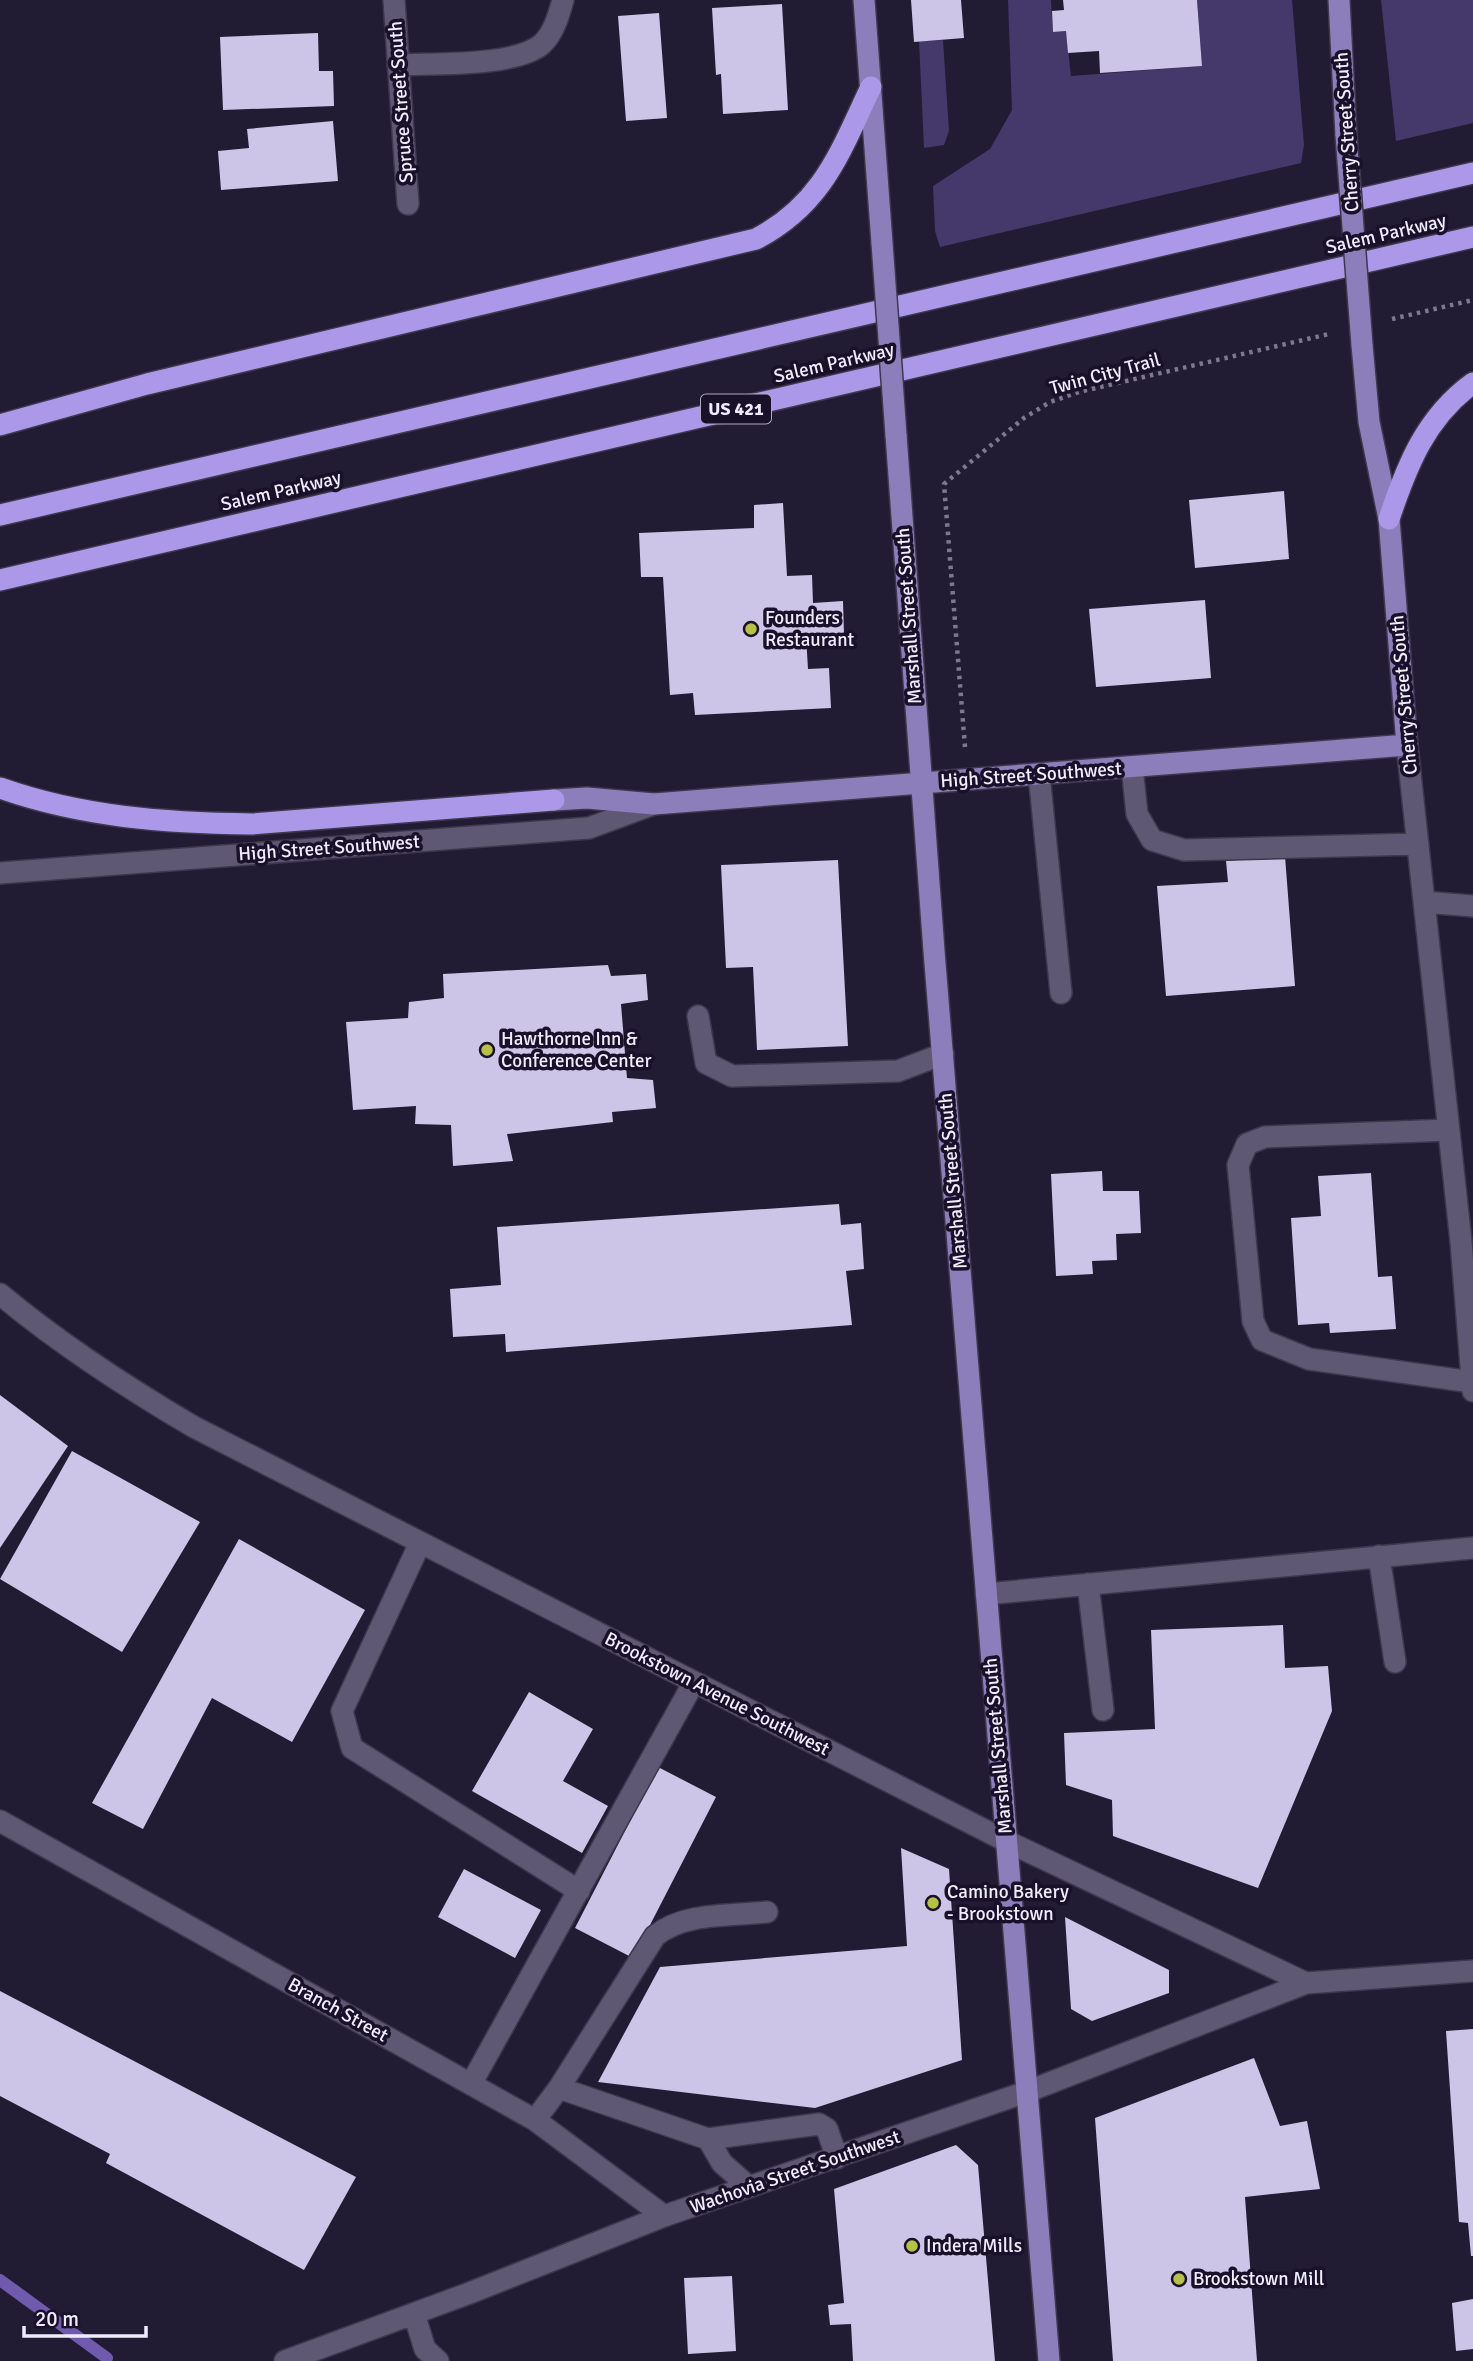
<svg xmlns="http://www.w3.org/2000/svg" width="1473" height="2361" font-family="Signika,sans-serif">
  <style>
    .green { fill: #45386a }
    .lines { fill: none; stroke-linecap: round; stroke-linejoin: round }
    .stream { stroke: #705aad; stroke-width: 12 }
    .building { fill: #ccc5e7 }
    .minor-casing { stroke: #3d384c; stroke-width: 24 }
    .major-casing { stroke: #3d384c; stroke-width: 24 }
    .highway-casing { stroke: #3d384c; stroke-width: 24 }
    .path { stroke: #7d788d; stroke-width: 4.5; stroke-dasharray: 3.5 5; stroke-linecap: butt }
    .minor { stroke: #5e5875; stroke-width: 21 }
    .major { stroke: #8c7ebb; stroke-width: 21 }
    .highway { stroke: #ab98e9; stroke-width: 21 }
    .major-bridge-casing { stroke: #3d384c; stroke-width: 24; stroke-linecap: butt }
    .major-bridge { stroke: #8c7ebb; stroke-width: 21 }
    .poi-dot { fill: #b7c148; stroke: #181129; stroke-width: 2.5 }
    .labels { text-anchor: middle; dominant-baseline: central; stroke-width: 7; stroke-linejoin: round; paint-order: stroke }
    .shield { fill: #181129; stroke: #aeaabd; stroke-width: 2 }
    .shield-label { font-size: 18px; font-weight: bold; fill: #efecfd }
    .street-label { font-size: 19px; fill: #efecfd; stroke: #181129 }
    .poi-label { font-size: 19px; fill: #efecfd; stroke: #181129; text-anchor: start }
  </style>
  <rect width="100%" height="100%" fill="#211b33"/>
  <path class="green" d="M1008 0H1051L1053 32 1066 31 1071 76 1202 66 1197 0H1292L1304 145 1301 163 940 247 935 231 933 186 990 149 1012 110Z
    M1381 0H1473V123L1396 141Z
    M943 40 949 131 944 145 924 148 919 41Z"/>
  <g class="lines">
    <path class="stream" d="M0 2280 107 2358"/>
  </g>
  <path class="building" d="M911 0H961L964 38 914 42Z
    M1063 0H1197L1202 66 1100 73 1099 51 1068 53 1066 31 1053 32 1052 11 1064 10Z
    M782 4 788 110 723 114 721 74 716 75 712 8Z
    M659 13 667 118 626 121 618 16Z
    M318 33 319 71H333L334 106 223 110 220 37Z
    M333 121 338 181 221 190 218 151 249 148 247 129Z
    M1284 491 1289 559 1195 568 1189 500Z
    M783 503 787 576 812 575 813 603 843 601 844 634 806 636 808 669 829 668 831 708 695 715 693 693 670 695 663 577H641L639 533 754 528V505Z
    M1205 600 1211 678 1096 687 1089 609Z
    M1285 856 1295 986 1166 996 1157 886 1228 882 1226 861Z
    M838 860 848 1046 757 1050 753 967 726 968 721 865Z
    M608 965 611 976 646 974 648 1000 621 1004 627 1078 653 1080 656 1108 612 1112 613 1122 507 1134 513 1161 453 1166 451 1125 415 1124 416 1106 353 1110 346 1022 408 1018 409 1002 444 998 443 974Z
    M1102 1171 1103 1191H1139L1141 1233 1116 1234 1117 1260 1092 1261 1093 1274 1056 1276 1051 1174Z
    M1371 1173 1378 1277 1392 1276 1396 1329 1330 1333 1329 1323 1298 1325 1291 1218 1321 1216 1318 1176Z
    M839 1204 841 1225 861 1223 864 1269 846 1271 852 1325 506 1352 505 1334 453 1337 450 1289 501 1285 497 1227Z
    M0 1395 68 1446 0 1548Z
    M72 1451 200 1522 122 1652 0 1579Z
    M239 1539 365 1610 292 1742 212 1698 143 1829 92 1803Z
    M1283 1625 1285 1668 1328 1666 1332 1711 1258 1888 1113 1836 1112 1800 1066 1785 1064 1733 1155 1729 1151 1630Z
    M529 1692 593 1729 563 1781 608 1806 582 1853 472 1791Z
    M658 1767 716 1797 633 1958 575 1928Z
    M901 1848 949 1869 962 2060 815 2108 598 2082 660 1967 907 1946Z
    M464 1869 541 1910 515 1958 438 1917Z
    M1065 1917 1169 1970V1993L1092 2021 1071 2009Z
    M0 1991 356 2177 304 2270 106 2163 110 2154 0 2096Z
    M1473 2029V2256H1471L1468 2223 1459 2222 1446 2031Z
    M1254 2058 1280 2126 1307 2121 1320 2189 1245 2197 1257 2361H1113L1095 2118Z
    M956 2145 978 2165 995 2361H853L851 2324 830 2325 828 2305 844 2303 834 2189Z
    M732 2276 736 2351 688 2354 684 2278Z
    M1473 2299V2349L1456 2351 1452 2303Z"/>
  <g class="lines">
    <g class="minor-casing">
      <path id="minor" d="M394 0 408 204
        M398 65C434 63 515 67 542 44 554 33 559 14 563 0
        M1407 745 1461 1242 1473 1391
        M1132 767 1137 814 1152 840 1184 850 1418 844
        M1039 774 1061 993
        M0 873 589 828 654 804
        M1424 902 1473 906
        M698 1016 706 1063 732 1076 836 1073 898 1071 943 1054
        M1449 1130 1265 1137 1247 1144 1238 1165 1253 1321 1262 1340 1309 1359 1472 1382
        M0 1294C61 1345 126 1387 194 1427L1006 1841 1306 1983 1473 1971
        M420 1543 342 1711 352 1748 579 1891
        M1379 1556 1395 1662
        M1088 1584 1103 1710
        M986 1594 1473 1548
        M0 1821 535 2120 664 2216
        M471 2084 694 1682
        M559 2088 708 2139 819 2124 827 2129 837 2158
        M535 2120 559 2088 655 1936C684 1912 730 1916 767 1912
        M708 2139 722 2163 749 2187
        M414 2314 425 2349 438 2361
        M285 2361 467 2294 664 2216 1029 2091 1306 1983"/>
    </g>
    <g class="major-casing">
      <path id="major" d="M864 0 882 243
        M1339 0 1346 135
        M896 435 934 951 1049 2361
        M554 800 587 798 654 804 1407 745 1389 519 1369 422 1362 345"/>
    </g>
    <g class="highway-casing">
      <path id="highway" d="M0 425 147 384 756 239C823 204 840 152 871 87
        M0 515 1473 173
        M1389 519C1407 465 1426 417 1473 383
        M0 580 1473 237
        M0 788C82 817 166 823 252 824L554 800"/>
    </g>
    <path class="path" d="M1392 319 1473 300
      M965 747 944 484 1024 418 1050 402 1079 392 1329 334"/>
    <use href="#minor" class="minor"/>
    <use href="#major" class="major"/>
    <use href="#highway" class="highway"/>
    <g class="major-bridge-casing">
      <path id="major-bridge" d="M1346 135 1362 345
        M882 243 896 435"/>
    </g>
    <use href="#major-bridge" class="major-bridge"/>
  </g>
  <g class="poi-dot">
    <circle cx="751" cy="629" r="7"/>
    <circle cx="487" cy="1050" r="7"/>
    <circle cx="933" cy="1903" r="7"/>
    <circle cx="912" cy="2246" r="7"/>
    <circle cx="1179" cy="2279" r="7"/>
  </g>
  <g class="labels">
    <rect class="shield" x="701" y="394.5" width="70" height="29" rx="5"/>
    <g class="shield-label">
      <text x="736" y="409">US 421</text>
    </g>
    <g class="street-label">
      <text transform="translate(401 102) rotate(-94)">Spruce Street South</text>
      <text transform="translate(1347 132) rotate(-94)">Cherry Street South</text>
      <text transform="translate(1386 234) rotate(-13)">Salem Parkway</text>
      <text transform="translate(834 363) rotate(-13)">Salem Parkway</text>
      <text transform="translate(1105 374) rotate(-15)">Twin City Trail</text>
      <text transform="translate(281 491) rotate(-13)">Salem Parkway</text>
      <text transform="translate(909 616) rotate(-94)">Marshall Street South</text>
      <text transform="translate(1404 695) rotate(-95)">Cherry Street South</text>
      <text transform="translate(1031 775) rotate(-4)">High Street Southwest</text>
      <text transform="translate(329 848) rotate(-4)">High Street Southwest</text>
      <text transform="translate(953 1181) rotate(-95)">Marshall Street South</text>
      <text transform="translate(717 1694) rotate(27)">Brookstown Avenue Southwest</text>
      <text transform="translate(998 1746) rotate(-95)">Marshall Street South</text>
      <text transform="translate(338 2010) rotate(29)">Branch Street</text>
      <text transform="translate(795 2172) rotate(-19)">Wachovia Street Southwest</text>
    </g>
    <g class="poi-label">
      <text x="765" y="618">Founders<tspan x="765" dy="22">Restaurant</tspan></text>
      <text x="501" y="1039">Hawthorne Inn &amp;<tspan x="501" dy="22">Conference Center</tspan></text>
      <text x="947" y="1892">Camino Bakery<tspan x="947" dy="22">- Brookstown</tspan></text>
      <text x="926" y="2246">Indera Mills</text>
      <text x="1193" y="2279">Brookstown Mill</text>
    </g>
  </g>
  <path d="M24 2326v10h122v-10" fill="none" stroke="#efecfd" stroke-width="3.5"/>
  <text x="35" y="2326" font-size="21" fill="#efecfd" stroke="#181129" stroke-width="5" paint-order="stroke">20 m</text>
</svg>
